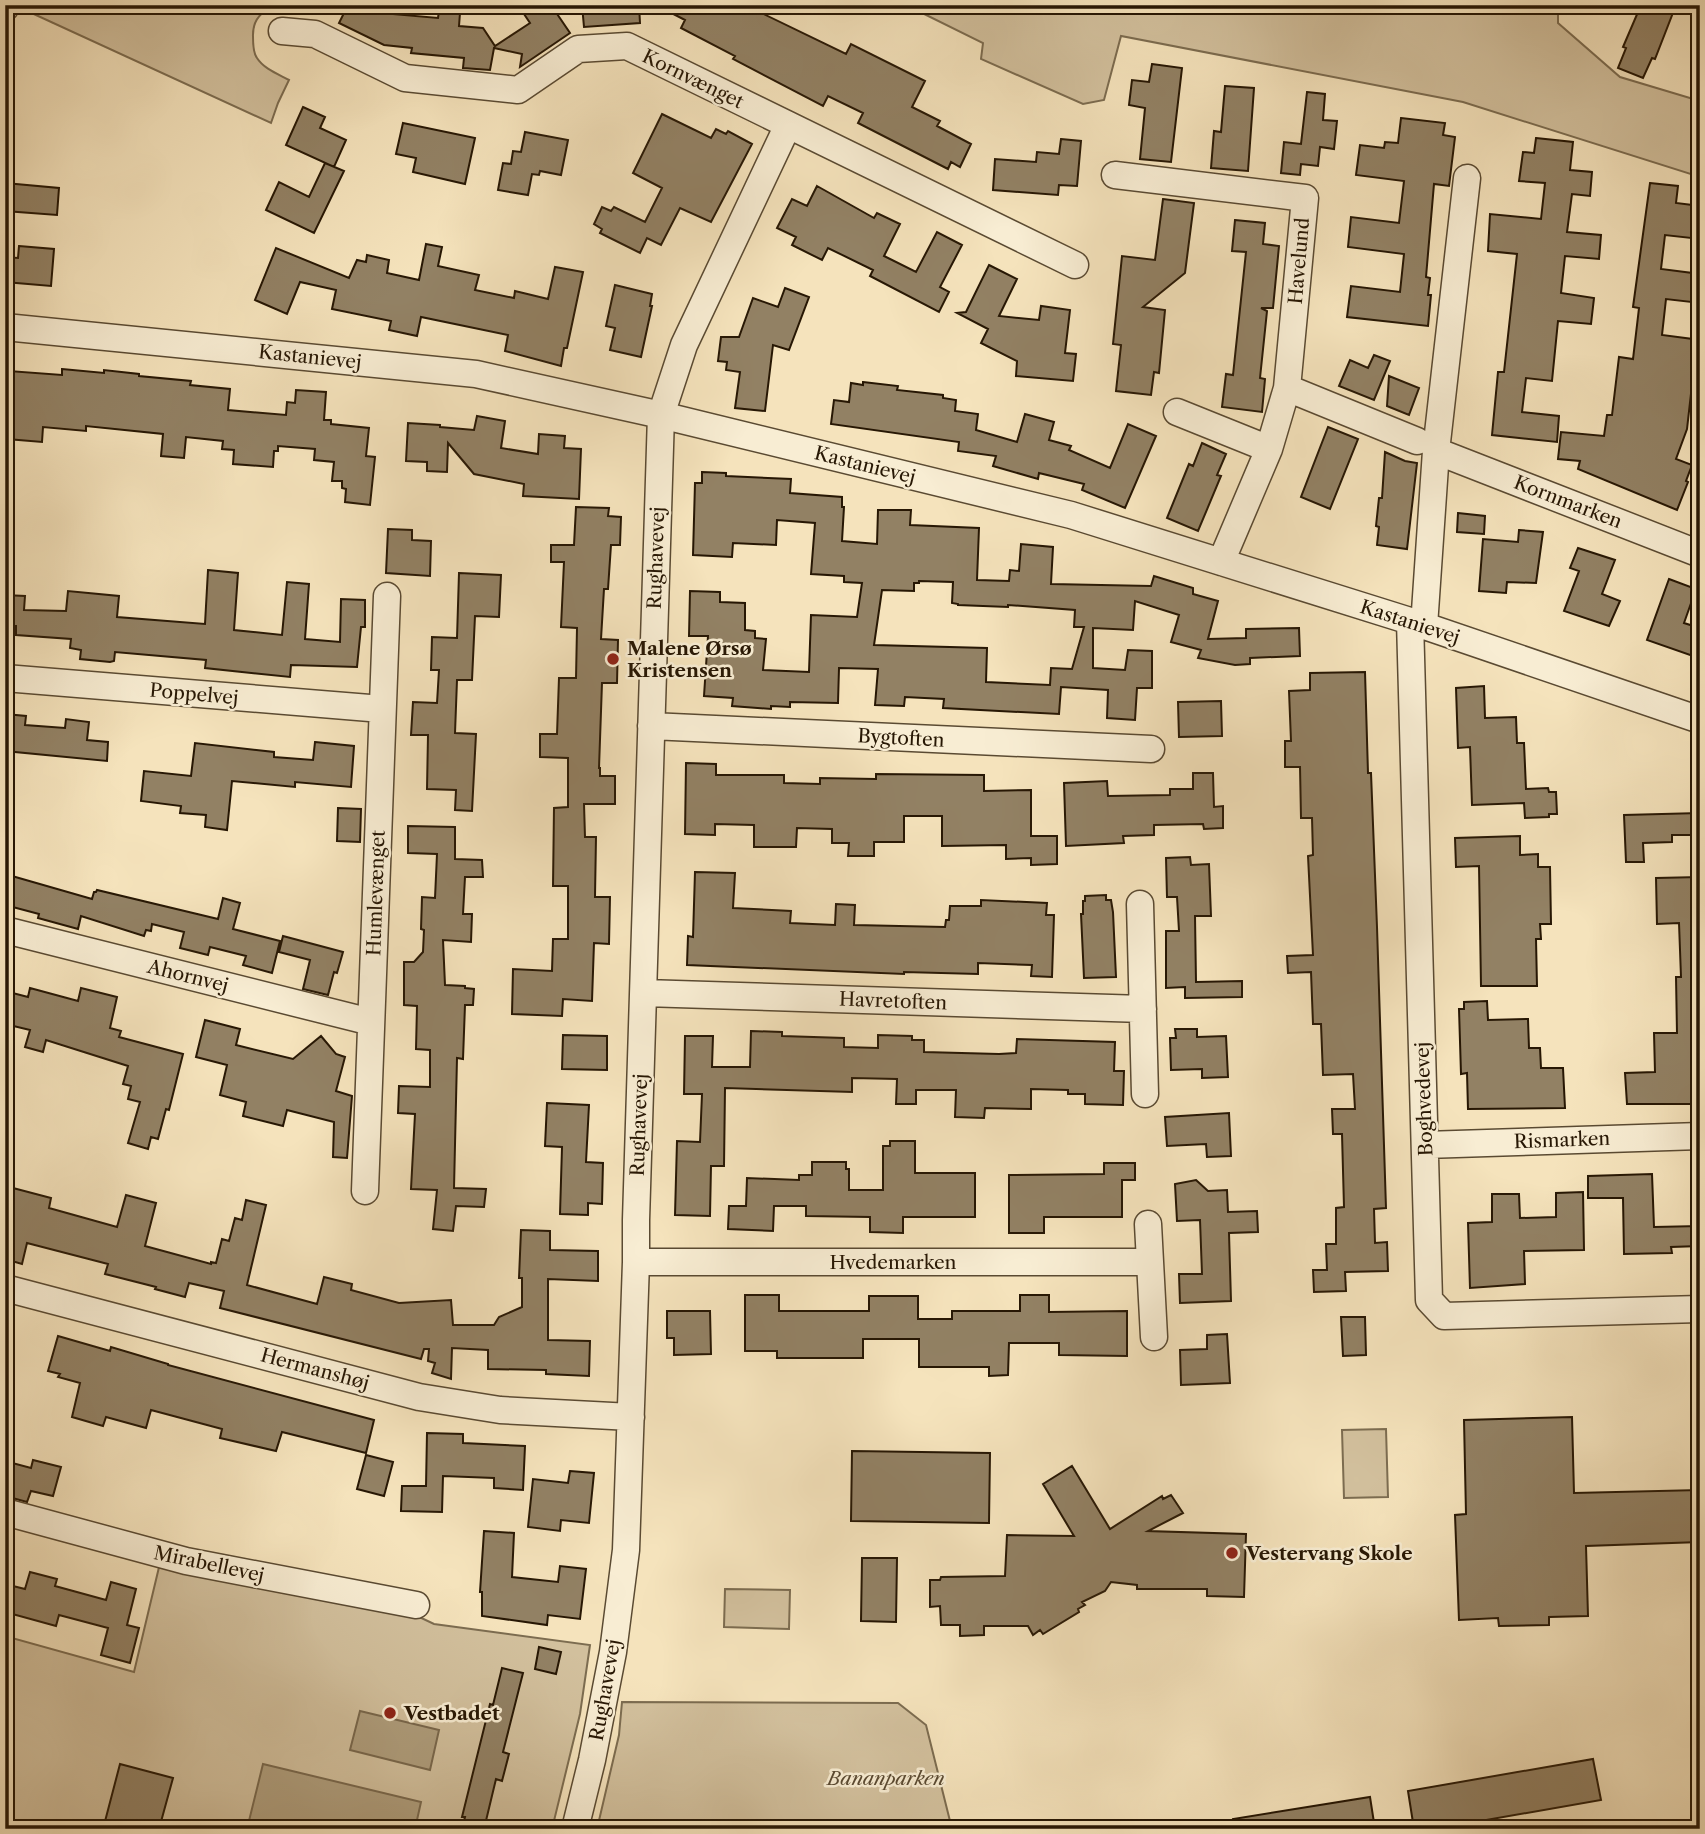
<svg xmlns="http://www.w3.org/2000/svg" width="1705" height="1834" font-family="'Libre Caslon Text',serif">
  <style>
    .green { fill: #d2c09d; stroke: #7c6c50; stroke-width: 2 }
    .water { fill: #af9e7d; stroke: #79684d; stroke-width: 2 }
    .building { fill: #928164; stroke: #271704; stroke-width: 2; fill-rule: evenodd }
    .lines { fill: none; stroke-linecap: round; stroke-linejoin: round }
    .minor-casing { stroke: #5a4a32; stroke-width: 29 }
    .minor { stroke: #f8edd3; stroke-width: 26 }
    .poi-dot { fill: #8f2418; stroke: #f8edd3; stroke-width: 2.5 }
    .labels { text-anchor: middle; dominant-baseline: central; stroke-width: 5; stroke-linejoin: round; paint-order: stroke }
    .street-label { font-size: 19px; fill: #271704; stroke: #f8edd3 }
    .poi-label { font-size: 19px; font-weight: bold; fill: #271704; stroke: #f8edd3; text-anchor: start }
    .park-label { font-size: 19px; font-style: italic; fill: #5a4a32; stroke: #f8edd3 }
  </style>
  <rect width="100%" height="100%" fill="#f5e3bc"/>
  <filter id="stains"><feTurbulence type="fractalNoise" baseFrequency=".00286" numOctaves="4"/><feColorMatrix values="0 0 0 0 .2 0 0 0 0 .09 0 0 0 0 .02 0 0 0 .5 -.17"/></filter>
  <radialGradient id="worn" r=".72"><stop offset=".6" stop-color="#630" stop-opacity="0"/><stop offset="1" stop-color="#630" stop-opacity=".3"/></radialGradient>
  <path class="green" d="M28 5H299L300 8C276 2 252 10 253 37 253 44 253 53 257 58 264 69 278 74 289 80L278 103 271 123 25 10Z
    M906 5H1558V23L1620 77 1700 101V177L1463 102 1121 36 1104 100 1083 104 981 59 983 43Z
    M1386 1429 1388 1497 1344 1498 1342 1430Z
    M160 1563 413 1614 434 1624 590 1645 580 1714 552 1829H5V1636L134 1672Z
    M725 1589 790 1590 789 1629 724 1627Z
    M622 1702 898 1703 926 1725 952 1829H597L619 1735Z"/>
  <path class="water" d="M360 1711 439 1730 430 1770 350 1750Z
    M263 1764 421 1802 415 1829H247Z"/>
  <path class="building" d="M348 5H384L380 13 438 18 439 11 460 13 459 26 483 28 495 46 530 23 518 5H551L570 33 520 67 522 54 494 48 490 70 463 68 464 58 411 53 412 48 384 45 339 23Z
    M582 5H639L640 23 584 27Z
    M656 5H745L846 54 851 44 925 81 912 107 940 121 937 126 971 144 960 167 951 162 948 169 858 123 863 113 828 96 823 106 733 59 735 56 681 28 685 20Z
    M1641 5H1676L1655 59 1652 58 1643 78 1618 68 1626 48 1623 47Z
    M1152 64 1182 68 1171 162 1140 159 1145 108 1129 105 1132 80 1149 82Z
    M1225 86 1254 88 1248 171 1211 168 1214 131 1221 132Z
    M1307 92 1325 94 1323 120 1337 121 1334 149 1320 147 1318 166 1301 164 1300 175 1281 173 1284 142 1301 144Z
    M303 107 325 117 320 128 346 140 334 167 286 145Z
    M662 114 711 138 716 129 726 134 728 131 752 144 711 222 680 208 661 245 647 238 640 253 600 233 602 229 594 224 602 207 611 211 614 207 645 222 662 188 633 173Z
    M1401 118 1445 123 1443 135 1455 137 1449 186 1434 184 1426 277 1430 278 1428 295H1431L1428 326 1347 317 1351 286 1400 292 1404 254 1348 247 1351 217 1399 223 1404 181 1356 175 1360 145 1384 148 1385 142 1398 143Z
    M403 123 475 138 465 184 413 172 416 158 396 154Z
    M525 132 568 140 561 175 540 171 539 175 532 174 528 195 498 190 503 163 511 164 513 151 521 152Z
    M1536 138 1573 142 1570 170 1592 172 1590 196 1572 194 1567 232 1601 235 1599 259 1565 256 1561 293 1594 298 1591 324 1558 321 1552 381 1526 378 1522 412 1559 416 1557 442 1492 435 1498 372H1504L1517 254 1488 251 1490 214 1541 219 1545 183 1519 181 1523 152 1534 153Z
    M1061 139 1081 141 1077 186 1059 185 1058 195 993 190 995 159 1036 162 1037 152 1059 154Z
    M325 163 344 171 314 233 266 210 279 182 309 197Z
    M5 183 59 188 57 215 5 211Z
    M1650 183 1678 186 1676 203 1700 206V239L1665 235 1661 269 1700 274V303L1666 299 1662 335 1700 340V367H1694L1687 429 1676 459 1692 465 1686 481 1688 482 1677 510 1578 469 1580 461 1558 459 1561 432 1604 436 1607 415H1612L1619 357 1633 359 1639 308 1633 307Z
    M817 186 874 218 877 213 900 224 884 256 916 272 937 232 962 245 940 287 949 292 939 312 870 276 873 270 828 248 822 260 792 245 796 237 777 228 792 199 807 206Z
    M1163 199 1194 203 1185 273 1143 307 1165 310 1159 373 1154 372 1151 395 1116 391 1121 345 1113 344 1122 256 1155 260Z
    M1235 220 1265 223 1263 244 1279 246 1273 308H1261L1267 311 1260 378 1265 379 1262 412 1222 407 1226 374 1233 375 1246 252 1232 251Z
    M426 244 442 247 438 266 479 275 475 290 514 298 515 291 548 299 555 267 583 272 567 348H564L561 366 505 351 508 335 421 317 417 336 389 330 391 321 332 309 336 290 300 282 287 314 255 300 276 248 349 278 357 260 366 262 367 255 389 260 387 273 419 280Z
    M19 246 54 249 51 286 5 282V257L18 258Z
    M989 265 1017 279 999 316 1039 320 1041 306 1070 310 1065 353 1076 354 1073 381 1016 376 1017 361 981 343 988 329 957 313 966 312Z
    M615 285 652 294 650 306H652L641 357 610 350 615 328 606 326Z
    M785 288 809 297 789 350 773 345 765 411 735 408 740 372 726 370 727 362 718 361 721 337H739L753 298 778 307Z
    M1374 355 1390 361 1374 400 1339 386 1350 360 1368 368Z
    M62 369 104 373V370L139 374V376L191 381 190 385 230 389 228 410 286 415 287 402 295 403 296 390 326 392 324 420H331V424L369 428 366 456 375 457 370 505 345 502 346 489 342 488V481H332L334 462 314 460 315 449 278 446V451H274L273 467 233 464 234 450 222 449 223 441 186 437 184 458 161 456 163 434 86 426V431L43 427 42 442 7 439 5 419 9 371 62 375Z
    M1389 376 1419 388 1409 415 1387 406Z
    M863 382 898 386 897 390 943 395V398L956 400 955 411 978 414 976 430 1017 442 1025 414 1054 422 1049 440 1071 446 1069 450 1110 468 1128 424 1156 436 1125 508 1082 490 1084 484 1039 473 1038 479 993 466 996 456 958 451 959 442 831 424 834 400 849 402 851 383 863 385Z
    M477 416 505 421 501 448 538 454 539 434 565 436 564 448 581 449 579 499 523 496 524 484 474 474 448 443 447 472 427 471V462L406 461 408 423 440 425V427L474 430Z
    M1328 427 1358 439 1330 509 1301 497Z
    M1202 443 1226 454 1217 475 1221 476 1198 531 1167 518 1189 464 1193 466Z
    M1385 452 1405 461 1417 463 1407 549 1377 545 1379 527 1376 526 1379 498H1382Z
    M702 472 726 473V476L791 479 790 493 842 497V507H844L842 541 877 544 878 510H911L910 525 979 528 977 580 1009 581 1010 570 1019 571 1021 544 1053 547 1051 584 1151 586 1154 576 1193 588V594L1218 601 1208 639 1246 638V629L1299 628 1300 656 1250 658V664L1235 665 1198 658 1201 650 1171 642 1179 615 1135 601 1133 630 1093 628V668L1125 670 1128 650 1152 651V688H1137L1135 720 1107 718 1108 690 1061 687 1059 714 943 708 944 699 905 697 904 706 875 705 878 669 839 668 838 703 790 702V707L771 706V709L732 706 733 698 704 696 708 636H689L690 591 720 592V602L745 603V630L755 631V638L766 639 763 670 809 672 811 615 857 617 862 583 844 582V576L811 574 815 523 777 520 776 545 733 543 732 557 693 555 695 483H702ZM919 581 953 582 952 603 958 604V605L1008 607V605L1075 610 1074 627H1084L1072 669 1051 668 1050 685 986 682 987 648 874 645 882 590 914 591V583H919Z
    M576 507 609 508 608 516 621 517 620 545H611L608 589H604L601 639 618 640 617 683H602L599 768H600V776H615V804H584L585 837H596L595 897H610L609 944 594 943 592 1001 563 999 562 1016 512 1014 513 969 552 971 553 939H568V886H553L554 808 568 807V758L540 757V734H557L559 678H576L577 628 561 627 564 562H551V545H574Z
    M1458 513 1485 516 1484 534 1457 532Z
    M388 529 412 530V540L431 541 430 576 386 573Z
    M1519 530 1543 532 1536 583 1507 582 1506 593 1479 591 1483 539 1518 542Z
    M1578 548 1615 560 1602 594 1620 601 1609 626 1564 611 1579 571 1570 568Z
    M208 570 238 573 234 630 282 635 287 582 309 584 305 639 340 642 341 599 365 600V627H361L357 667 291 665 290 677 205 668 206 660 115 652 114 661 110 662 80 659 81 650 70 648 71 639 16 635V626H5V595L25 596 24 610 66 611 68 591 119 596 117 617 205 624Z
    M459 573 501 575 499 617 475 616 472 680H457L455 733 476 734 472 811 455 810 456 790 427 789 428 735H411L413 702 437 703 439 670H431L432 637 457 638Z
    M1669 579 1696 589 1684 623 1700 628V637L1693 656 1647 640Z
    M1365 672 1368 773H1371L1377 927 1386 1208 1374 1209 1375 1243 1387 1242 1388 1271 1345 1272 1346 1291 1314 1292 1313 1270H1327L1326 1244H1336V1208L1344 1207 1342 1134H1333L1332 1109H1355L1353 1074 1323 1075 1321 1024H1313L1311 972 1288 973 1287 956 1313 955 1308 856 1313 855 1312 818H1301L1300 767H1285V741H1291L1289 691 1310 690V673Z
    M1484 686 1485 718 1516 717 1517 743H1524L1526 789 1548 788 1549 792H1556L1557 814H1549V817L1525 818 1524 803 1472 805 1470 747 1458 748 1456 688Z
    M1221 701 1222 736 1179 737 1178 702Z
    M5 714 26 716 25 725 65 728 66 719 89 722 87 740 108 742 107 761 5 751Z
    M315 742 354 746 351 787 295 782V787L232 781 227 830 205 827 206 815 180 813 181 806 141 801 144 771 191 776 195 743 274 752V757L313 760Z
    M686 763 716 764V775H784V783L820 784V778L876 779V774L984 775V791L1031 790V836H1057V864L1031 865V858L1006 859V845L942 846V816H904V842H874V856H848L849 843H832V829L797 828 796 847H754V825L715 824V835L685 834Z
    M1193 773H1213L1214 807 1223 806V828L1204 829 1203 824 1154 825V835L1123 836 1124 843 1066 846 1064 783 1107 781 1108 796 1170 795V789H1193Z
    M338 808 361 809 360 842 337 841Z
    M1700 813V835H1672V842L1643 843 1644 862H1626L1624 815Z
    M408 826 455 827V859L482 860 483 877H465L463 914H472L471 942 443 940 445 985 465 986V988L474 989 473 1005H465L463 1059 457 1058 454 1188 486 1189 484 1207 456 1206 453 1231 433 1229 437 1190 411 1189 415 1114 398 1113 399 1086 430 1087V1050L416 1049 417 1006 404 1005V962H414L423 952 424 930 421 929 422 897 435 898 437 854 408 853Z
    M1520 836V855L1538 854V867H1550L1551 924H1540L1541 939H1536L1537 986H1481L1479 866 1456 867 1455 838Z
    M1190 857 1191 865 1209 864 1211 916H1195L1196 982 1242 981V997L1185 998V987L1166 988V931H1179L1177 897H1167L1166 858Z
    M695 872 735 873 733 908 791 911 790 923 835 925 836 904 855 905 854 925 945 927 946 920H949L950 906H981V900L1047 903 1046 915H1054L1052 977 1031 976 1032 965 978 963V974L904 972V974L687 965 688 936 693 937Z
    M5 874 92 899 94 892H96L97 890 218 919 223 898 240 903 233 929 280 941 272 973 243 965 246 956 210 947 208 955 180 948 184 932 152 924 151 931 146 930 144 936 81 916 78 929 38 918 39 914 5 905Z
    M1700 877V1104H1627L1625 1073 1655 1072 1654 1033H1677L1676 977H1681L1679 923 1657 924 1656 878Z
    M1106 895V900H1111L1113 912 1116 977 1084 978 1081 914H1083V901H1085V896Z
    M283 936 343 952 337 973 334 972 328 995 303 989 310 960 279 952Z
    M30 988 78 1001 81 988 117 997 110 1028 121 1031 119 1037 183 1054 169 1110 166 1109 158 1139 151 1137 148 1149 128 1143 140 1102 128 1099 131 1086 123 1084 128 1066 46 1040 43 1052 25 1047 30 1030 5 1024V991L28 997Z
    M1487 1001 1488 1020 1528 1019 1529 1048H1540L1541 1068H1563L1565 1108 1468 1109 1467 1073 1461 1074 1459 1009H1464V1002Z
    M205 1020 240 1029 236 1045 293 1059 321 1036 336 1054 345 1057 336 1091 352 1096 347 1158 333 1157 334 1122 287 1110 283 1126 243 1116 246 1102 220 1095 227 1065 196 1057Z
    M1175 1029H1197V1037L1226 1036 1228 1077 1202 1078V1069L1171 1070 1170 1038H1176Z
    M751 1031 782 1032V1036L844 1038V1047L878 1048V1035L912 1036V1040H924V1052L999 1054 1016 1053 1017 1039 1115 1042 1114 1071H1124L1123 1105 1085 1104V1094H1068V1090L1031 1089V1109L985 1108 984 1118 955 1117 956 1090H916V1104H896L897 1079 852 1078V1092L725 1088 724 1166H711L710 1216 675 1215 677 1141 700 1142 702 1094H684L685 1036H713L712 1067H750Z
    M563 1035 607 1036V1070L562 1069Z
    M547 1103 589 1105 586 1162 603 1163 602 1204 588 1203V1215L560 1214 562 1147 545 1146Z
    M1229 1113 1231 1156 1207 1157 1206 1144 1167 1146 1165 1117Z
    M890 1141H915V1173H975V1217H903V1233L870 1232V1217L806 1216V1206H774L773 1231 728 1229 729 1206H746L747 1178 799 1180V1175H812V1162H846V1169H849V1190H883V1146H890Z
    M1104 1163H1135V1180H1122V1217H1044V1233H1009V1175L1104 1174Z
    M1652 1174 1654 1227 1700 1226V1246L1671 1247 1672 1253 1624 1254 1623 1198H1588V1176Z
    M1196 1180 1208 1191 1227 1190 1228 1212 1257 1211 1258 1232 1229 1233 1231 1301 1180 1303 1179 1274H1202L1200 1220 1177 1221 1175 1184Z
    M13 1188 51 1198 49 1208 117 1227 126 1195 156 1203 145 1246 211 1264V1262L216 1263 222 1239 229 1241 235 1218 242 1220 246 1200 266 1205 247 1285 317 1304 324 1277 352 1284 351 1290 399 1303 451 1300 453 1325H494L499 1317 522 1307V1278H519L521 1230 550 1231V1250L598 1251V1281L548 1279V1340L590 1341 589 1376 546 1374V1370L488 1369V1350L452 1348 451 1379 432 1373 435 1363 428 1361 429 1349H424L421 1359 220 1308 224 1291 189 1283 185 1297 155 1289 156 1287 105 1274 108 1264 27 1243 22 1264 5 1259V1217Z
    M1583 1192 1584 1250 1524 1251 1525 1284 1470 1288 1468 1223 1492 1222V1194H1519L1520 1218 1556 1217V1193Z
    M745 1295H779V1311H869V1296H918V1319H952V1311H1020V1295H1049V1312L1127 1311V1356L1059 1355V1343H1009L1008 1375 989 1376V1367H919V1339H863V1358H777V1351H745Z
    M667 1311H710L711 1354 674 1355V1338H667Z
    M1341 1317H1365L1366 1355 1343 1356Z
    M1227 1334 1230 1383 1181 1385 1180 1350 1207 1349V1335Z
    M58 1336 110 1351 111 1347 168 1364V1365L374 1420 366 1453 282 1432 276 1451 220 1438 222 1429 151 1410 146 1428 106 1417 103 1426 72 1417 80 1383 58 1377 60 1374 48 1371Z
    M1572 1417 1574 1493 1700 1490V1542L1586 1546 1588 1616 1549 1617V1625L1499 1626 1498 1618 1459 1620 1455 1515 1466 1514 1464 1420Z
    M427 1433 463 1434V1443L525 1446 523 1490 494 1488V1478L443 1476 442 1512 401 1511 402 1486H426Z
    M852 1451 990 1453 989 1523 851 1521Z
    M366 1455 393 1462 384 1496 357 1489Z
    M33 1460 61 1467 53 1496 31 1491 27 1502 5 1496V1461L31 1468Z
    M1072 1466 1110 1529 1162 1496 1163 1499 1171 1495 1183 1513 1148 1531 1246 1534 1244 1597 1207 1596V1589H1137V1585L1111 1582 1105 1591 1082 1602 1085 1605 1078 1609 1079 1612 1043 1634 1040 1630 1033 1635 1028 1626H984V1635L960 1636V1625H941L940 1606 930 1607V1580H940L941 1577 1005 1576 1007 1535 1074 1536 1043 1484Z
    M570 1471 594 1473 589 1523 561 1520 560 1531 528 1527 533 1479 568 1483Z
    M484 1531 514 1533 512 1577 558 1582 560 1566 586 1569 580 1619 548 1615 547 1625 482 1616V1592H480Z
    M862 1558H897L896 1622 861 1621Z
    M30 1572 57 1579 55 1586 106 1600 111 1582 136 1589 127 1625 139 1628 130 1663 101 1655 108 1628 59 1615 56 1626 5 1612V1584L25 1589Z
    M539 1647 561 1652 556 1674 535 1669Z
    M502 1668 523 1673 503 1752 509 1754 502 1781 496 1779 484 1829H462L465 1817H462L490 1704 493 1705Z
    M1593 1759 1601 1800 1435 1829H1414L1408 1791Z
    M120 1764 173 1778 159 1829H103Z
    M1370 1797 1375 1829H1234L1233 1819Z"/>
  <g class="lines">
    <g class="minor-casing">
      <path id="minor" d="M5 8 6 5
        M282 31 315 34 405 78 518 90 578 49 627 46 1075 265
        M1115 175 1305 198 1287 388 1269 449 1221 562
        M5 327 476 374 661 415 1071 515 1410 621 1700 720
        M1287 388 1417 441
        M1177 412 1269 449
        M1436 451 1700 554
        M1410 621 1429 1300 1444 1316 1700 1309
        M1424 626 1436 451 1467 178
        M5 678 382 709
        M651 726 1151 749
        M1140 904 1145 1094
        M5 930 371 1022
        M644 993 1143 1009
        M1425 1145 1700 1136
        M365 1191 387 596
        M1148 1224 1154 1337
        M636 1262H1150
        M5 1288 419 1397 500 1410 631 1417
        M5 1512 186 1561 416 1605
        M575 1829 592 1760 613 1652 626 1550 636 1262V1220L661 415 684 345 788 125"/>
    </g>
    <use href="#minor" class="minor"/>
  </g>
  <g class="poi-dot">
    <circle cx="613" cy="659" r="7"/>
    <circle cx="1232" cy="1553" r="7"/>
    <circle cx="390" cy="1713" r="7"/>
  </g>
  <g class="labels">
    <g class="street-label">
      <text transform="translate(693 79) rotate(26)">Kornvænget</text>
      <text transform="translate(1299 261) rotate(-85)">Havelund</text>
      <text transform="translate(310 357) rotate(6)">Kastanievej</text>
      <text transform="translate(865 465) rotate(14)">Kastanievej</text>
      <text transform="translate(1568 502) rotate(21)">Kornmarken</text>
      <text transform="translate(656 558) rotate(-88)">Rughavevej</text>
      <text transform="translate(1410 622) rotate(18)">Kastanievej</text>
      <text transform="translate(194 694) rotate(5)">Poppelvej</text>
      <text transform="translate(901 738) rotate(3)">Bygtoften</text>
      <text transform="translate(376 893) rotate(-88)">Humlevænget</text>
      <text transform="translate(188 976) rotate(14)">Ahornvej</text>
      <text transform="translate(893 1001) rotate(2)">Havretoften</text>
      <text transform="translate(1424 1099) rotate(-92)">Boghvedevej</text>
      <text transform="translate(639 1125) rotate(-88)">Rughavevej</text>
      <text transform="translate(1562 1140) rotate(-2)">Rismarken</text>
      <text x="893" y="1262">Hvedemarken</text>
      <text transform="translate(315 1369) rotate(15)">Hermanshøj</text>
      <text transform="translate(209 1564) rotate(12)">Mirabellevej</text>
      <text transform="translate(605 1690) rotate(-80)">Rughavevej</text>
    </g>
    <g class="poi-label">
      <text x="627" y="648">Malene Ørsø<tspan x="627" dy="22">Kristensen</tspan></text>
      <text x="1246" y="1553">Vestervang Skole</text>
      <text x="404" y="1713">Vestbadet</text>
    </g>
    <g class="park-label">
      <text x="886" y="1778">Bananparken</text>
    </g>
  </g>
  <rect width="1705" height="1834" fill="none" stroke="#f5e3bc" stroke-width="28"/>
  <rect x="7" y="7" width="1691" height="1820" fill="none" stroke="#271704" stroke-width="3.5"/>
  <rect x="14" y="14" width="1677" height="1806" fill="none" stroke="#271704" stroke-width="2"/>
  <rect width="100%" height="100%" filter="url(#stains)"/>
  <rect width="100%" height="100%" fill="url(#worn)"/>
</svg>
